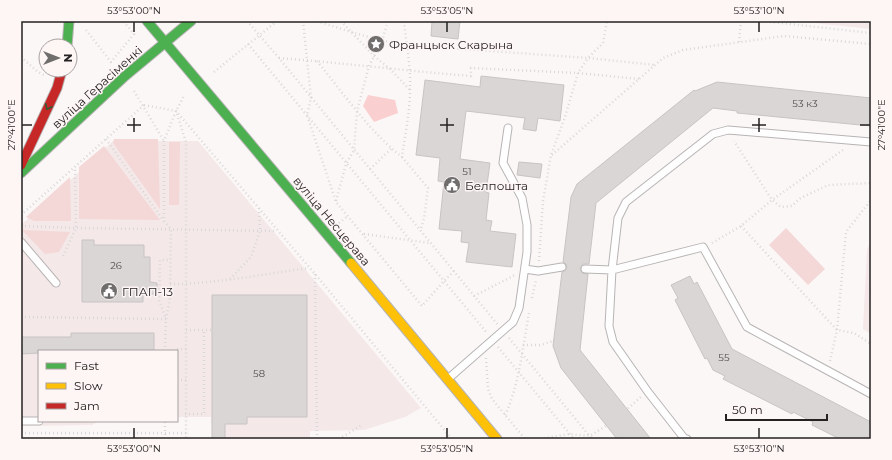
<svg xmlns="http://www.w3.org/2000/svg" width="892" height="460" font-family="Montserrat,sans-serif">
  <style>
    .built { fill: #f4e8e8 }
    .green { fill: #f4d7d7 }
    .forest { fill: #f9cfcf }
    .building { fill: #dad6d6; stroke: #c8c4c4 }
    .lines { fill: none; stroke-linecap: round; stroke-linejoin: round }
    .lane-casing { stroke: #b7b4b4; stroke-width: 9 }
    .fast-casing { stroke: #b7b4b4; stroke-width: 11 }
    .slow-casing { stroke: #b7b4b4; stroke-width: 11 }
    .jam-casing { stroke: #b7b4b4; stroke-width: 11 }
    .path { stroke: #d9d8d8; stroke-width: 2.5; stroke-dasharray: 1 3; stroke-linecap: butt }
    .lane { stroke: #fffefe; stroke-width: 7 }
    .fast { stroke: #4caf50; stroke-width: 9 }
    .slow { stroke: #ffc107; stroke-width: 9 }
    .jam { stroke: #c62828; stroke-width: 9 }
    .oneway { stroke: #355a34 }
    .ticks { fill: none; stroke: #252222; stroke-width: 1.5 }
    .labels { text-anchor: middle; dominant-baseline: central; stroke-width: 3; stroke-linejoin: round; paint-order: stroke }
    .number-label { font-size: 10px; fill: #524f4f }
    .poi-label { font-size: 12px; fill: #252222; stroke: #fef5f5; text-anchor: start }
    .street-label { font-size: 12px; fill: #252222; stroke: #fef5f5 }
    .neatline { fill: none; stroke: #252222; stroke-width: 1.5 }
    .ticks-label { font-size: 10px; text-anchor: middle; fill: #252222 }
  </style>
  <rect width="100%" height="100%" fill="#fcf7f7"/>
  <path class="built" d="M795 21H871V29Z
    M113 141H198L421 408 405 417 364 430 310 431V439H212L211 417H177V351H39V421H99L92 425 21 426V225Z
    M871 241V334L863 329 867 250Z"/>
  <path class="green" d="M114 139H158L160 209 113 143Z
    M169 142H180L179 205H169Z
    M104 146 160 220 79 219V167Z
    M70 177 71 221H34L26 217Z
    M786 228 825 269 808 285 769 245Z
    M22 230 70 232 59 252 45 254Z"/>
  <path class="forest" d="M368 95 395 100 398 113 374 122 363 106Z"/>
  <path class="building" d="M432 21H460L458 39 431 36Z
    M481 76 564 85 560 121 538 118 536 131 523 129 525 118 466 111 460 159 490 163 486 192 489 193 486 220 492 221 490 231 516 234 512 267 466 262 469 243 461 242 462 231 439 229 444 182 438 181 440 158 416 155 425 80 480 87Z
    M717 82 871 98V126L737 113V111L713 108 596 203 589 264H583L580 268 582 273 588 274 580 350 651 439H617L561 368 553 346 562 272 565 271 567 268 566 264 563 262 571 197 577 184 694 90 695 91Z
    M519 162 542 164 540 178 517 175Z
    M82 240H94V245H144V257H150V282L157 283V294H143V302H82Z
    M690 276 694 284 697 282 732 349 871 422V439H840L812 425 813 422 793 412 792 414 723 379 725 376 713 370 707 358 705 359 675 300 678 298 671 285Z
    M212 295H307V417H247V424H225V439H212Z
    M71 333H154V351H39V353L21 354V337H71Z"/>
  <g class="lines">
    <g class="lane-casing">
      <path id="lane" d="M21 242 56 283
        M525 269 538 271 562 267
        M585 269 612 270 618 218 626 202 713 134 728 130 871 142
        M449 378 513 322 519 308 527 252V225L522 198 503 163 508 128
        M21 421H39
        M687 439 684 438 648 392 613 342 609 326 612 270 703 247 747 327 871 394"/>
    </g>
    <g class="fast-casing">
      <path id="fast" d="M147 21 351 263
        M67 46 69 21
        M21 173 125 76 191 21"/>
    </g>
    <g class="slow-casing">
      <path id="slow" d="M351 263 497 439"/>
    </g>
    <g class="jam-casing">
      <path id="jam" d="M21 165 57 88 62 70"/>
    </g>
    <path class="path" d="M247 21 279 58 498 325
      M303 21 311 98 307 115 336 202 422 306 444 281 454 271
      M317 21C347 31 375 40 406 45L588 58 603 43 607 21
      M341 21 374 56 390 69 410 90
      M762 21 871 33
      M86 30 111 62 134 34 123 21
      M739 42 741 21
      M248 44 487 333
      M21 57 38 72 44 75
      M279 58C343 63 407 71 471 76V68L578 73 639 79
      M317 61C344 94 369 131 402 157 405 135 410 112 410 89 411 66 406 44 404 21
      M214 72 277 21
      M134 91 164 141
      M144 105 176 111 315 274 452 439
      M177 114 186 142V439
      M106 139 163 220
      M843 150 772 200 781 207 792 206 799 199 828 185 871 183
      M552 155 663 58 683 50 784 36 871 44
      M402 157 428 188 424 219 420 231
      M370 169 391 149
      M336 201 346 164 354 150 357 111 369 66 382 41 388 21
      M21 215 144 105
      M339 223 348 216
      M21 226 76 228 277 231
      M741 226 837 330 854 333 871 344
      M364 234 430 243
      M712 243 741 226 772 200 734 141
      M63 256 76 228 75 167
      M539 261 543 201 551 155 565 117 578 73 588 58 655 65
      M315 274 317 439
      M230 279 251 257 260 231 259 208
      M170 284C216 284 263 274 309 268
      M474 296 515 275
      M532 298 536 280
      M21 317 166 319 159 300 160 260H170
      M186 330H212
      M509 338 592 439
      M523 345H541L553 341
      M498 347 574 439
      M165 351 166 319 169 303 170 295 171 229 164 221V141L176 111 184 96
      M175 351V349H186
      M486 358 488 389 492 399 525 439
      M830 361 837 330 846 232 871 200
      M177 380H186
      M625 411 641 397
      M185 414H204V330
      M505 415C519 386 523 346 529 313
      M21 433H186
      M165 439V421
      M339 439 362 425
      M540 439 569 434 590 436 607 425"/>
    <use href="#lane" class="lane"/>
    <use href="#fast" class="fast"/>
    <use href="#slow" class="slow"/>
    <use href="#jam" class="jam"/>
  </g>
  <defs><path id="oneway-chevron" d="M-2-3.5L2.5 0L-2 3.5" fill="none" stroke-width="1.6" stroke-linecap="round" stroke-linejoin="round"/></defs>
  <use class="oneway" href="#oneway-chevron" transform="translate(48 107) rotate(115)"/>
  <path class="ticks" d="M134 22V32M447 22V32M759 22V32M134 118V132M447 118V132M759 118V132M22 125H32M127 125H141M440 125H454M752 125H766M860 125H870M134 428V438M447 428V438M759 428V438"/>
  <defs>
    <g id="sight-disc" transform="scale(0.9)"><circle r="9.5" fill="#706d6d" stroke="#fef5f5"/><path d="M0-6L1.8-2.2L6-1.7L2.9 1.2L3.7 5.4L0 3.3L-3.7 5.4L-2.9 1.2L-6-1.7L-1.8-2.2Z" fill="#fff"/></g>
    <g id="civic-disc" transform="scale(0.9)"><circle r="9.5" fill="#706d6d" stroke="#fef5f5"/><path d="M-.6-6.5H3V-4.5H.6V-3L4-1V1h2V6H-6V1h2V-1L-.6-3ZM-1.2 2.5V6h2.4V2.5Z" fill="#fff"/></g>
  </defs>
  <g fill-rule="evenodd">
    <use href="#sight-disc" x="376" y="44"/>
    <use href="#civic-disc" x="452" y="185"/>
    <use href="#civic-disc" x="109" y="291"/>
  </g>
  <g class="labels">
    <g class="number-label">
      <text x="805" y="103">53 к3</text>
      <text x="467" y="171">51</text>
      <text x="116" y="265">26</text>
      <text x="724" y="357">55</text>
      <text x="259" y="373">58</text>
    </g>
    <g class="poi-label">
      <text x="389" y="44">Францыск Скарына</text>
      <text x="465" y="185">Белпошта</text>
      <text x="122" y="291">ГПАП-13</text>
    </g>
    <g class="street-label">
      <text transform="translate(97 87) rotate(-42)">вуліца Герасіменкі</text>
      <text transform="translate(332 221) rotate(50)">вуліца Несцерава</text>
    </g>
  </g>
  <rect width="892" height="460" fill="none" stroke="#fef5f5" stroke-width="44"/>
  <rect x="38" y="350" width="140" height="72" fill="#fef5f5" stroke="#a7a1a1"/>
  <rect x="46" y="363" width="20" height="6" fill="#4caf50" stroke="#a7a1a1"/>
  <text x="74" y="370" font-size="12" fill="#252222">Fast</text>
  <rect x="46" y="383" width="20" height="6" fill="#ffc107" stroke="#a7a1a1"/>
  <text x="74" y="390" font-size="12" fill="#252222">Slow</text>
  <rect x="46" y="403" width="20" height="6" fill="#c62828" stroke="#a7a1a1"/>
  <text x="74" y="410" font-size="12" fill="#252222">Jam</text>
  <g transform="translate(58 58) rotate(90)"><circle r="19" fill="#fef5f5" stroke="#a7a1a1"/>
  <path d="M0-3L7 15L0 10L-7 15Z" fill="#706d6d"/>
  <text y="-6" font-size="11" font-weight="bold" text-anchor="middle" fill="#252222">N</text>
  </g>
  <path d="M726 414v6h101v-6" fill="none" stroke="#252222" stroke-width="2"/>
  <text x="732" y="414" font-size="12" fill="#252222" stroke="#fef5f5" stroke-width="3" paint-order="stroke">50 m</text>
  <rect x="22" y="22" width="848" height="416" class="neatline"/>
  <g class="ticks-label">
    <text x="134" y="14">53°53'00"N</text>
    <text x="447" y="14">53°53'05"N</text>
    <text x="759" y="14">53°53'10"N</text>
    <text transform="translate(881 125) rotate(-90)" y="4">27°41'00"E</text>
    <text transform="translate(11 125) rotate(-90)" y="4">27°41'00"E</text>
    <text x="134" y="452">53°53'00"N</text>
    <text x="447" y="452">53°53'05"N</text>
    <text x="759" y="452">53°53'10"N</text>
  </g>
</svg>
